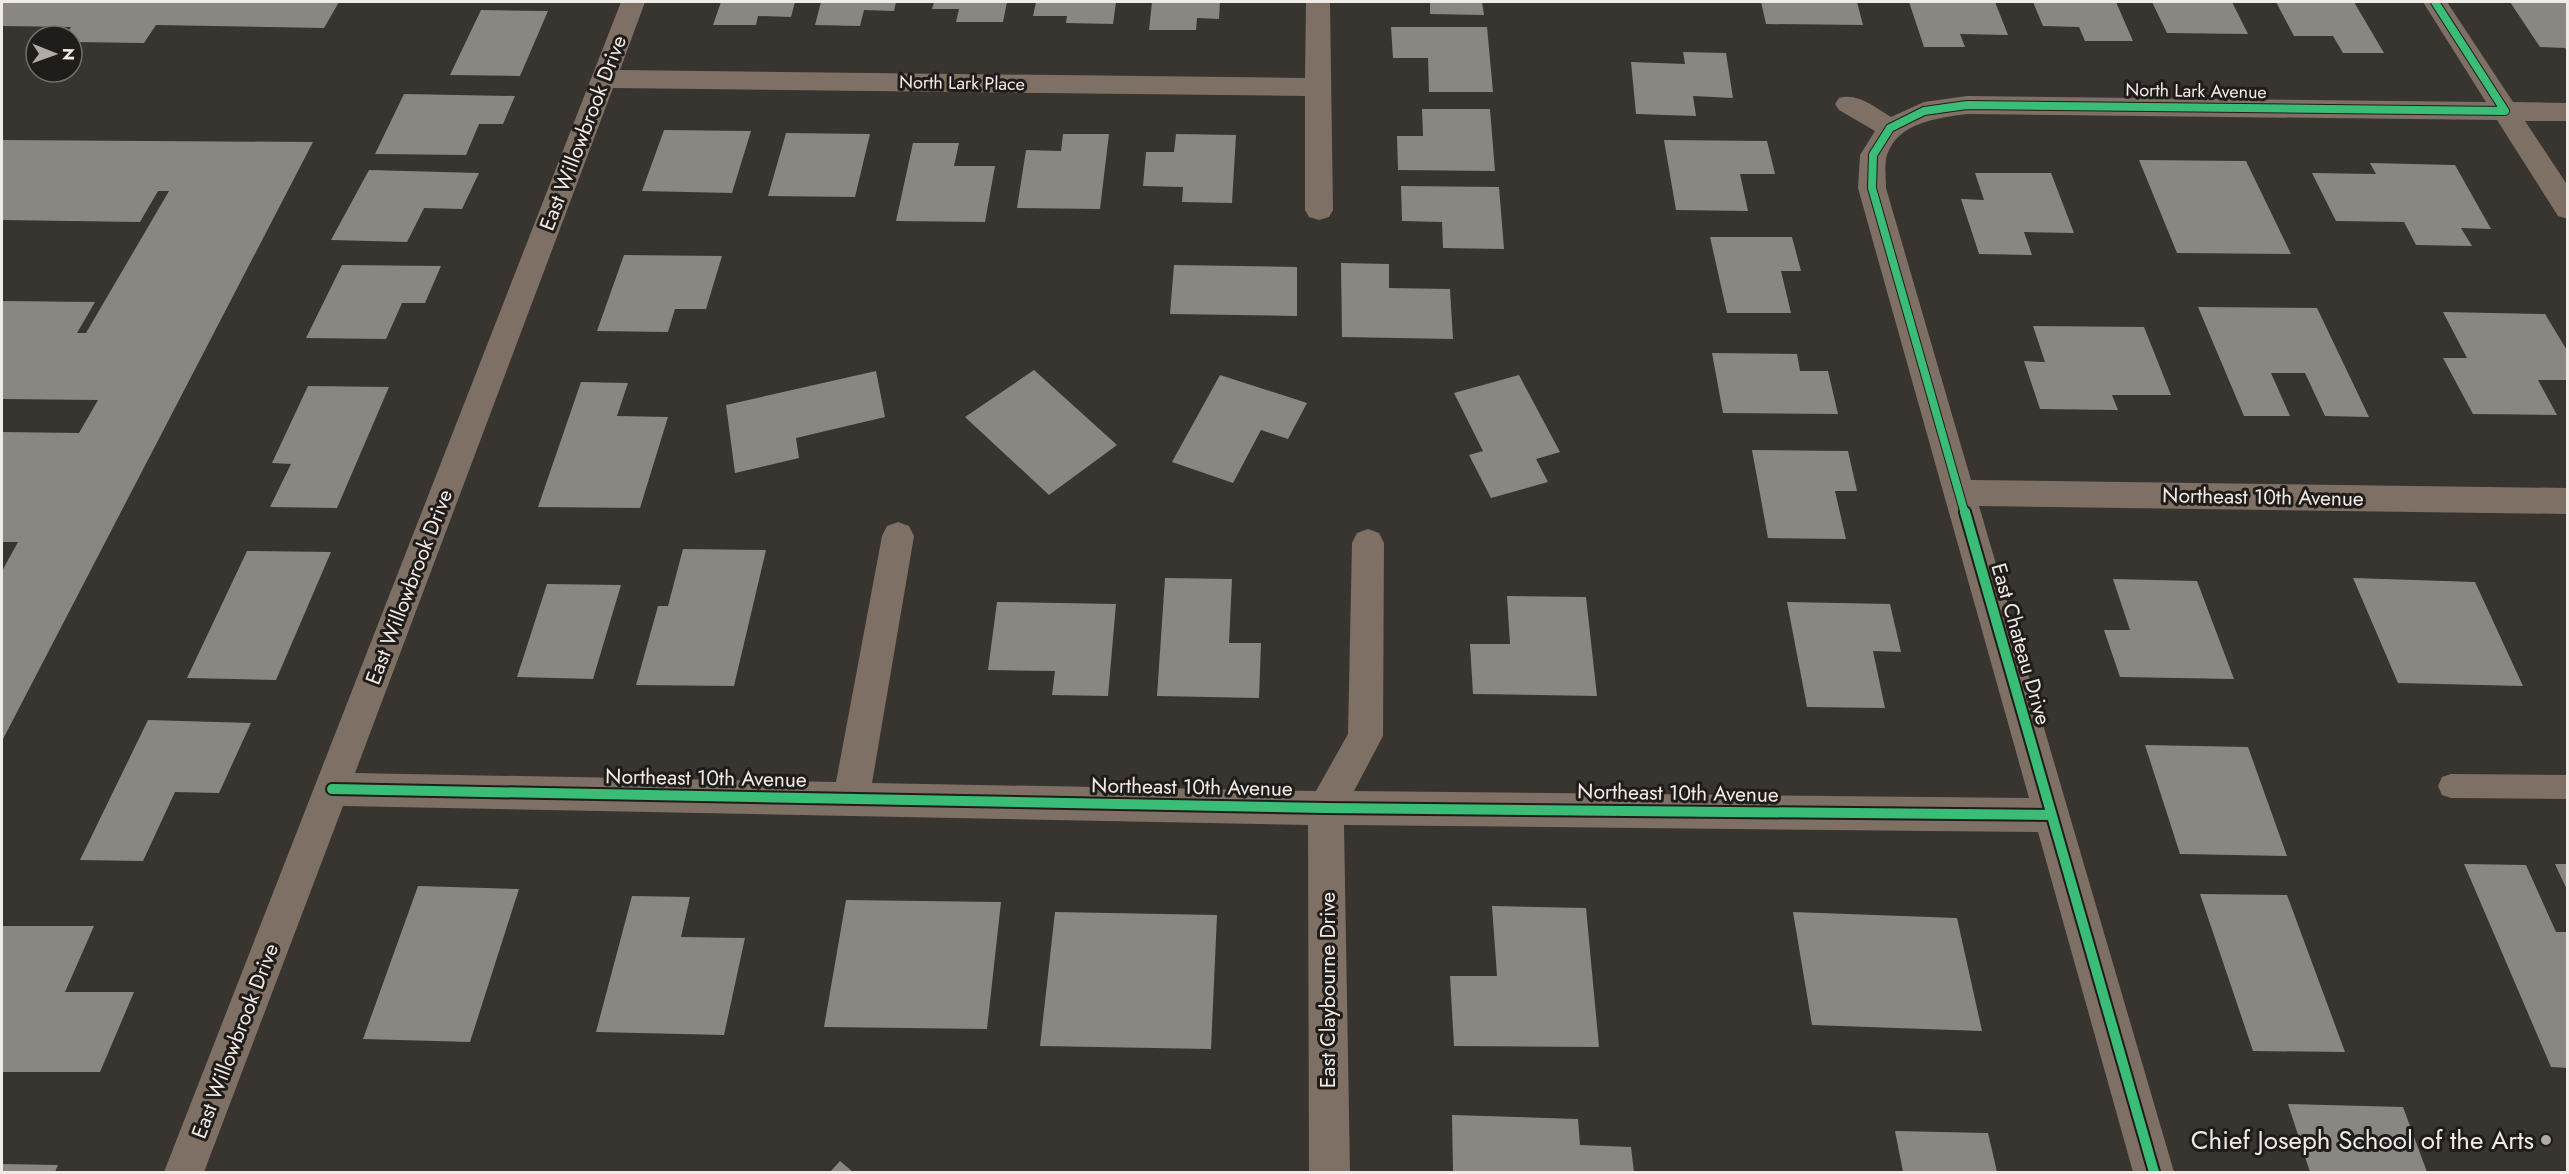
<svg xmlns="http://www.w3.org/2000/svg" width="2569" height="1174" font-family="Jost,sans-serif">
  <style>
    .building { fill: #8a8682 }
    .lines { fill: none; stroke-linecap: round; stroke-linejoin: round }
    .service { fill: #7e7064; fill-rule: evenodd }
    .minor { fill: #7e7064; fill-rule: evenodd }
    .cycleway-far1-casing { stroke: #201c19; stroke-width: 10 }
    .cycleway-casing { stroke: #201c19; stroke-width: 14 }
    .cycleway-far1 { stroke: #3abd76; stroke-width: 8 }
    .cycleway { stroke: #3abd76; stroke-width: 10 }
    .poi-dot { fill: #b0aba7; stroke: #201c19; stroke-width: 2 }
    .labels { text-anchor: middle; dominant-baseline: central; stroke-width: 6; stroke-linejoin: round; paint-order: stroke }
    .far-street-label { font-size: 18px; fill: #f1ebe7; stroke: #201c19 }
    .street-label { font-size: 21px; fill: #f1ebe7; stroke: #201c19 }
    .near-poi-label { font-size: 26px; fill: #f1ebe7; stroke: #201c19; text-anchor: end }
  </style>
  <rect width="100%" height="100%" fill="#383430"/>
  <path class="building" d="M2 2H339L324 28 156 25 144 43 72 42V36H65L71 27 2 26Z
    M721 2H795L791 17 758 16 756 25H713Z
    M821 2H896L894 11 864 10 860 26 815 25Z
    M934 2H1007L1003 22H956L959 9H932Z
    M1036 2H1116L1113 24 1066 23 1067 16H1033Z
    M1152 2H1220L1219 19 1197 18 1196 30H1149Z
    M1430 2H1482L1484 15 1430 14Z
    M1761 2H1857L1863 25 1766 24Z
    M1909 2H1995L2008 35 1960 34 1965 47H1924Z
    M2033 2H2116L2133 41H2085L2079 27 2043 26Z
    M2152 2H2232L2248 34 2167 33Z
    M2276 2H2354L2384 53H2343L2333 36H2294Z
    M2510 2H2568V51L2565 48 2540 47Z
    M481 10 548 11 520 76 450 75Z
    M1391 27H1487L1493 92H1429L1428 58H1393Z
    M1683 52 1726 53 1733 98 1693 96 1696 116 1636 114 1631 62 1685 64Z
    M404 94 515 96 503 124H479L466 155 375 154Z
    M1422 109H1490L1495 171 1398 170 1397 136H1423Z
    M664 130 751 131 732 193 642 191Z
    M786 133 870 134 855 197 768 196Z
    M1063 134H1109L1100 209 1017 208 1026 150 1061 151Z
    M1176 134 1236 135 1232 203 1182 202 1183 187 1143 186 1146 152H1174Z
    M2 140 313 142 2 741V571L18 542H2V432L79 433 98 400 2 399V301L95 302 77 333H86L169 191H158L140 222 2 220Z
    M1664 140 1767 141 1775 174H1740L1748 211 1676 210Z
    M913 143H959L954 166H995L985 222 896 221Z
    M2139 160 2246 161 2291 254 2177 253Z
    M2370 163 2455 165 2491 229 2461 228 2472 246 2416 245 2404 222 2336 221 2312 173 2376 174Z
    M369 170 479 173 462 209 424 208 407 242 331 240Z
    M1975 173H2051L2074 233 2024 232 2032 255 1979 254 1961 199 1984 200Z
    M1401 186 1499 187 1504 249 1443 248 1442 222 1402 221Z
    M1710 237H1792L1801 271H1781L1791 313H1727Z
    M624 255 722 256 706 309H675L668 332 597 331Z
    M1341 263 1389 264V288L1450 289 1453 339 1342 337Z
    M342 265 441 266 425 303H402L386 339 306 338Z
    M1174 265 1297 267V316L1170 314Z
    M2198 307 2317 308 2369 417 2325 416 2305 373H2271L2290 416H2244Z
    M2443 312 2545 314 2568 352V380H2538L2557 415 2473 414 2443 358H2467Z
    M2033 326 2144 327 2171 395H2112L2118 410 2040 409 2024 361 2045 362Z
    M1712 353 1797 354 1800 371H1828L1838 414 1723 413Z
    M1034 370 1117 445 1049 495 965 417Z
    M876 371 885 417 796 438 799 458 735 473 726 405Z
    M1220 375 1307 403 1288 439 1261 430 1233 483 1172 462Z
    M1519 375 1560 452 1536 459 1548 482 1491 498 1469 455 1483 451 1454 393Z
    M581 382 628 383 617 416 668 417 640 508 538 507Z
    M308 386 389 387 337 508 270 507 291 464 272 463Z
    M1752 450 1848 451 1857 491H1835L1846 539 1768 538Z
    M683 549 766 550 734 686 636 685 658 606H668Z
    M247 551 331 552 276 680 187 678Z
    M1165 578 1232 579 1229 643H1261L1259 698 1157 696Z
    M2353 578 2475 582 2523 686 2398 683Z
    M2113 579 2197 581 2234 679 2120 677 2104 630H2130Z
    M547 584 621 585 593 679 517 677Z
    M1507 596 1586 597 1597 696 1473 694 1470 644H1510Z
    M997 602 1116 604 1108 696 1052 695 1055 671 988 670Z
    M1787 602 1890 604 1901 652 1873 651 1885 708 1807 707Z
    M148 720 251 723 219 793 175 792 143 861 80 860Z
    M2145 745 2248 747 2287 856 2180 854Z
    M2464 864 2526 865 2556 932H2568V1068L2551 1067Z
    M2555 864H2568V892Z
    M418 886 519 889 470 1042 363 1039Z
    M2200 894 2287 895 2345 1052 2253 1051Z
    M632 896 690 897 681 937 745 938 724 1035 596 1032Z
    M846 900 1001 902 987 1029 824 1027Z
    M1492 906 1586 908 1599 1047 1454 1046 1450 976H1497Z
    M1055 912 1217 915 1211 1049 1040 1046Z
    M1793 912 1957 918 1982 1031 1812 1025Z
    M2 926H94L65 992H134L100 1072H2Z
    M2288 1104 2403 1107 2427 1172H2310Z
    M1452 1115 1578 1119 1580 1145 1631 1147 1634 1172H1453Z
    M1895 1131 1988 1133 1997 1172H1903Z
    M840 1161 853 1172H830Z
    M2 1164 58 1165 55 1172H2Z"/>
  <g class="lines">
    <path class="service" d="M2451 774 2568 775V799L2451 798 2442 795 2438 786 2442 777Z"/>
    <path class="minor" d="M621 2H645L620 70 1305 78 1306 2H1330L1333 210 1329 217 1319 220 1309 217 1305 210V96L613 88 355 773 836 782 882 536 887 526 898 522 909 526 914 536 872 783 1316 791 1348 734 1352 543 1357 533 1368 529 1379 533 1384 543 1383 736 1354 791 2029 798 1858 188 1860 155 1875 131 1839 110 1835 104 1839 98C1857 92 1875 107 1891 117L1924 102 1967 96 2486 102 2423 2H2447L2513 102 2568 103V121H2525L2568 186V219L2558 216 2497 120 1967 114C1938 118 1898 122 1887 155 1884 164 1886 178 1886 188L1971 480 2568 488V514L1979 506 2174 1172H2133L2038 832 1344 825 1350 1172H1309L1308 825 343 806 204 1172H164Z"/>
    <g class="cycleway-far1-casing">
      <path id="cycleway-far1" d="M2435 2 2505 111
        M1965 514 1872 188 1873 155 1890 128 1924 111 1967 105 2505 111"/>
    </g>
    <g class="cycleway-casing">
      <path id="cycleway" d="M1965 512 2154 1172
        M332 789 1326 808 2051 815"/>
    </g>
    <use href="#cycleway-far1" class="cycleway-far1"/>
    <use href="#cycleway" class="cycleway"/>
  </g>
  <circle class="poi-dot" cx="2546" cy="1140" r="6"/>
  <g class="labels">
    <g class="far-street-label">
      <text transform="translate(962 83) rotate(1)">North Lark Place</text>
      <text transform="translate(2196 91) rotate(1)">North Lark Avenue</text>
    </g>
    <g class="street-label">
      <text transform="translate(583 133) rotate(-69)">East Willowbrook Drive</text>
      <text transform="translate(2263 497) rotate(1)">Northeast 10th Avenue</text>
      <text transform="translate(409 587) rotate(-69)">East Willowbrook Drive</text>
      <text transform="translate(2021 644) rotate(74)">East Chateau Drive</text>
      <text transform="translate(706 778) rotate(1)">Northeast 10th Avenue</text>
      <text transform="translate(1192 787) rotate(1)">Northeast 10th Avenue</text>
      <text transform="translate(1678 793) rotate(1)">Northeast 10th Avenue</text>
      <text transform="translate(1328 990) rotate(-90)">East Claybourne Drive</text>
      <text transform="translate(235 1041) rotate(-69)">East Willowbrook Drive</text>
    </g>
    <g class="near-poi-label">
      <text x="2534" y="1140">Chief Joseph School of the Arts</text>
    </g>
  </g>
  <rect width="2569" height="1174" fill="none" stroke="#f1ebe7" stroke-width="6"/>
  <g transform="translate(54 54) rotate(91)"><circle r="28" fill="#201c19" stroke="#746f6b" stroke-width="1.5"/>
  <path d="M0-4.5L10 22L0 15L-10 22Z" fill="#b0aba7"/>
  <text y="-9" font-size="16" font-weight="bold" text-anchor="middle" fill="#f1ebe7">N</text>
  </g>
</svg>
